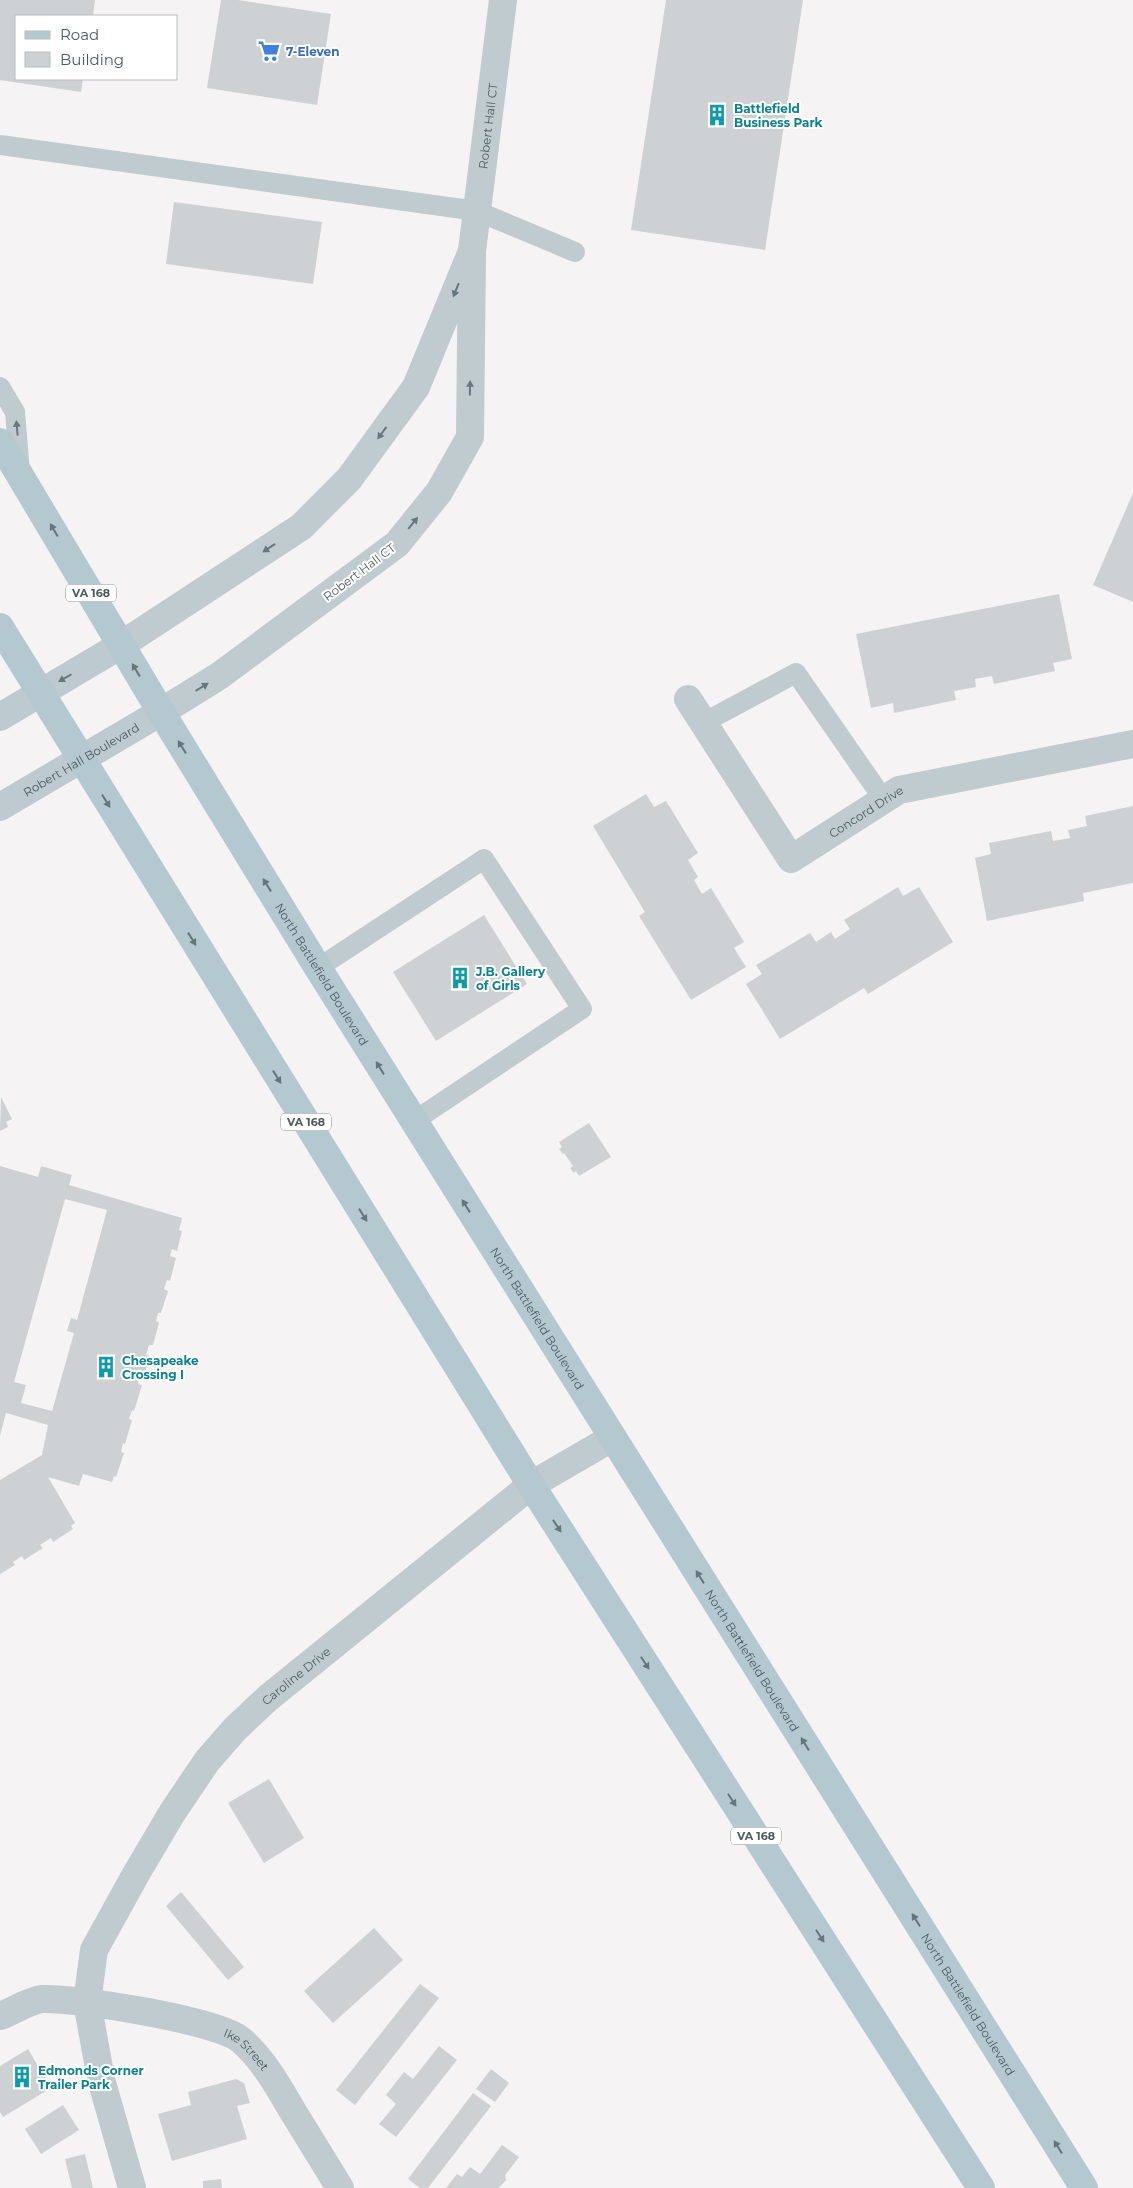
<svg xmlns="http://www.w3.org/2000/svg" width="1133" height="2188" font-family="Montserrat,sans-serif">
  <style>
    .building { fill: #cdd1d4; fill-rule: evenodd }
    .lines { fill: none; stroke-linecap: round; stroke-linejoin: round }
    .lane { stroke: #bfcbce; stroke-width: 20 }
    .street { stroke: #bfcbce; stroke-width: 28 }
    .secondary { stroke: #bdcbd0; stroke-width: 28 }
    .primary { stroke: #b4c9cf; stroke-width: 28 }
    .oneway { fill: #68777b }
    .oneway2 { fill: #65767b }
    .labels { text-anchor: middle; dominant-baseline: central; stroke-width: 4; stroke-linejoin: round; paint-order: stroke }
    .shield { fill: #fff; stroke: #818c8f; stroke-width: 1 }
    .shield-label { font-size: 11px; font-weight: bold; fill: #4b5b5f }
    .shop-label { font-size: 12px; font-weight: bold; fill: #366cbe; stroke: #fff; text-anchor: start }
    .culture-label { font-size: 12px; font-weight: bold; fill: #0d838f; stroke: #fff; text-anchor: start }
    .street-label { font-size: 12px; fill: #4b5b5f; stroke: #fff }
  </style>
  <rect width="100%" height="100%" fill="#f5f3f3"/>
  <path class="building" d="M0 0H95L93 16H16V79H83L81 92 0 80Z
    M221 0H238L331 14 317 105 207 88Z
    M666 0H803L765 250 631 230Z
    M174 202 322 222 313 284 166 264Z
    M1133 493V602L1093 585Z
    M1059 594 1072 659 1053 663 1055 671 994 684 992 676 975 679 976 687 954 691 956 700 894 713 893 703 871 708 856 634Z
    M646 794 654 807 666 801 698 853 688 860 698 877 694 880 702 894 711 888 744 942 734 948 746 967 691 1000 639 916 645 912 593 826Z
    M1133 806V883L1083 893 1084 901 987 921 975 858 991 854 989 843 1051 831 1053 841 1070 838 1068 830 1087 826 1085 816Z
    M898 887 903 896 919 887 953 942 868 994 864 988 780 1039 746 984 762 974 756 965 810 933 816 942 831 932 835 939 850 929 844 920Z
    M484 915 527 984 436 1041 393 972Z
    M1 1097 12 1119 6 1122 8 1127 0 1131Z
    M589 1123 611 1157 579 1176 576 1171 574 1173 570 1168 573 1166 564 1153 563 1154 559 1149 562 1147 559 1142Z
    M0 1166 38 1177 41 1166 72 1175 69 1185 182 1218 179 1230 182 1231 177 1251 172 1249 170 1256 176 1258 170 1281 167 1280 164 1289 168 1291 161 1313H158L156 1321 159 1323 153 1345H149L146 1355 150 1356 143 1379 140 1378 138 1384 142 1385 134 1411 132 1410 129 1419 132 1420 125 1444 123 1443 121 1452 124 1453 116 1477 114 1476 112 1482 83 1474 79 1486 48 1477 75 1523 71 1526 73 1529 53 1542 51 1538 40 1545 43 1548 24 1560 22 1556 13 1562 15 1565 0 1574V1480L42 1455 48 1425 6 1413 0 1436ZM65 1199 107 1210 77 1320 71 1318 67 1331 74 1333 52 1411 21 1403 26 1385 14 1382Z
    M269 1779 304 1838 264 1863 228 1803Z
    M181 1892 244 1967 228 1980 166 1906Z
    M374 1928 403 1960 333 2023 304 1991Z
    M420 1984 439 1998 355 2105 336 2090Z
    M439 2046 457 2060 396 2137 379 2124 396 2104 386 2095 404 2072 413 2079Z
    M28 2049 51 2088 3 2117 0 2112V2066Z
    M491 2069 509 2083 495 2102 476 2089Z
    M236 2079 244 2083 250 2103 237 2106 247 2139 172 2161 158 2114 191 2105 188 2092Z
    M473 2093 491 2106 428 2188H420L408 2179Z
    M63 2105 79 2130 41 2154 25 2129Z
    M502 2145 519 2157 505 2175 506 2180 499 2188H446L457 2174 462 2177 470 2167 480 2174Z
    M85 2154 93 2188H72L65 2159Z
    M221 2179 222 2188H203V2181Z"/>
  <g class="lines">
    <path class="lane" d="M0 145 477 211 575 252
      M0 387 15 412 20 472
      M703 723 796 673 884 800
      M318 968 484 859 582 1009 414 1121"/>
    <g class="street">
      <path id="s1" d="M472 251 503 0"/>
      <path d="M121 645 301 527 349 479 416 387 472 251 470 437 439 492 397 544 219 676 161 712"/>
      <path id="s2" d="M688 699 791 859 899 790 1133 744"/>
      <path id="s3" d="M0 2016C11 2012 31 2000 42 1999 77 1998 217 2020 241 2040 263 2059 278 2086 292 2110 308 2136 324 2162 340 2188"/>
      <path id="s4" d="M132 2188 101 2079 87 2002 94 1950 136 1874 172 1813 207 1761 235 1729 268 1698 531 1485 612 1438"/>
    </g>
    <g class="secondary">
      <path d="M0 717 121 645"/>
      <path id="s5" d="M0 807 161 712"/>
    </g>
    <g class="primary">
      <path id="s6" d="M0 442 161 712 318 968 1084 2188"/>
      <path d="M0 627 531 1485 981 2188"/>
    </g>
  </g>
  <defs><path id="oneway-solid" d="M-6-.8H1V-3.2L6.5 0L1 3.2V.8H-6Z" transform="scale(1.25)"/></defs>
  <g class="oneway">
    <use href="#oneway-solid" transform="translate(456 290) rotate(112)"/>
    <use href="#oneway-solid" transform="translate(470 388) rotate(-89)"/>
    <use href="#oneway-solid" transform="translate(17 428) rotate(-95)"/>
    <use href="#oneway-solid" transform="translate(382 433) rotate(126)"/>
    <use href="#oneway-solid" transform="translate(413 523) rotate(-51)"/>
    <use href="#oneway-solid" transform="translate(269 548) rotate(147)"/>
    <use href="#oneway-solid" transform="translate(65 678) rotate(150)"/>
    <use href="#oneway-solid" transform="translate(202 687) rotate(-31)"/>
  </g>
  <g class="oneway2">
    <use href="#oneway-solid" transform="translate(54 530) rotate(-120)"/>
    <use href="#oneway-solid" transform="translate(136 670) rotate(-121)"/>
    <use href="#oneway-solid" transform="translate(182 747) rotate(-122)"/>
    <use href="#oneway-solid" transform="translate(106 801) rotate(58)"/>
    <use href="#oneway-solid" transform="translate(267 885) rotate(-122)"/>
    <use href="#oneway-solid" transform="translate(192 939) rotate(58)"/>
    <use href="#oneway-solid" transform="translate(380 1068) rotate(-122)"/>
    <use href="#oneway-solid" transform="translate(277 1077) rotate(58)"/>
    <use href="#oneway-solid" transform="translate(466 1206) rotate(-122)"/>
    <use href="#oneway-solid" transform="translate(363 1215) rotate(58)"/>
    <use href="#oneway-solid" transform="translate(557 1526) rotate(57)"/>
    <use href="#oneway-solid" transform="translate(700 1577) rotate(-122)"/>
    <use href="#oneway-solid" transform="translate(645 1663) rotate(57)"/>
    <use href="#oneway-solid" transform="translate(805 1744) rotate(-122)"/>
    <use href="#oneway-solid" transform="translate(732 1800) rotate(57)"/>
    <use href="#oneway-solid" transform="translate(916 1920) rotate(-122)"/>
    <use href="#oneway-solid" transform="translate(820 1936) rotate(57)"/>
    <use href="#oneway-solid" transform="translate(1058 2147) rotate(-122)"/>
  </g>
  <defs>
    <g id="supermarket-bare" transform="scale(1.725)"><path d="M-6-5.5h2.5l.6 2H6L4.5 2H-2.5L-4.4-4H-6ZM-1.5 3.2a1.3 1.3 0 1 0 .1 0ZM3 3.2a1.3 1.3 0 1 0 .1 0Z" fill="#3f7fe0" stroke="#fff" stroke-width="2.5" paint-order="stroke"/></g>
    <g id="building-bare" transform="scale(1.725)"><path d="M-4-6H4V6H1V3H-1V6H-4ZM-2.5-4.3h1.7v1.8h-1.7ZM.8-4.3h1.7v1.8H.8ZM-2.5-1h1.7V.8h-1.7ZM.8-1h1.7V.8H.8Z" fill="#0f9aa8" stroke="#fff" stroke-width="2.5" paint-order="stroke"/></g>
  </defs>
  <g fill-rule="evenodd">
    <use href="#supermarket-bare" x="269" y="51"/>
    <use href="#building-bare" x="717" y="115"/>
    <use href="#building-bare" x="460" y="978"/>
    <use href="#building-bare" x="106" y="1367"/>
    <use href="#building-bare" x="22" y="2077"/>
  </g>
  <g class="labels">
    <g class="shield">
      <rect x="66" y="584.5" width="50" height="17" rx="4"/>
      <rect x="281" y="1113.5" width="50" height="17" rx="4"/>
      <rect x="731" y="1827.5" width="50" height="17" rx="4"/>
    </g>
    <g class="shield-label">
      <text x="91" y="593">VA 168</text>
      <text x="306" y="1122">VA 168</text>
      <text x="756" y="1836">VA 168</text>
    </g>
    <g class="shop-label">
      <text x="286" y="51">7-Eleven</text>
    </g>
    <g class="culture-label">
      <text x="734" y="108">Battlefield<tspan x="734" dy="14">Business Park</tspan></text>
      <text x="476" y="971">J.B. Gallery<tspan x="476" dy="14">of Girls</tspan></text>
      <text x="122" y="1360">Chesapeake<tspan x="122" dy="14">Crossing I</tspan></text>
      <text x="38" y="2070">Edmonds Corner<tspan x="38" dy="14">Trailer Park</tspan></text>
    </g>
    <g class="street-label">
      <text stroke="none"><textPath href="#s1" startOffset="126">Robert Hall CT</textPath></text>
      <text transform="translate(359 572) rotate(-37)">Robert Hall CT</text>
      <text stroke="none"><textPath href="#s5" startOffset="94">Robert Hall Boulevard</textPath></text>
      <text stroke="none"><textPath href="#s2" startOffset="279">Concord Drive</textPath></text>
      <text stroke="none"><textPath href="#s6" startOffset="622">North Battlefield Boulevard</textPath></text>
      <text stroke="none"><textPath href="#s6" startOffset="1028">North Battlefield Boulevard</textPath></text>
      <text stroke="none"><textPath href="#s6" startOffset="1432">North Battlefield Boulevard</textPath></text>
      <text stroke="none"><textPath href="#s4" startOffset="588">Caroline Drive</textPath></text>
      <text stroke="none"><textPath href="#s6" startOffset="1838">North Battlefield Boulevard</textPath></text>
      <text stroke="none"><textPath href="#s3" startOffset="260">Ike Street</textPath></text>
    </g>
  </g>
  <rect x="15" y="15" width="162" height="65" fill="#ffffff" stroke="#b7bdbf"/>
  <rect x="25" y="31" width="25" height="8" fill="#b4c9cf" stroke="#b7bdbf"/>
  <text x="60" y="40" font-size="15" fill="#4b5b5f">Road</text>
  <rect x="25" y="52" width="25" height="15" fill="#cdd1d4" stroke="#b7bdbf"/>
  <text x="60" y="65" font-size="15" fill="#4b5b5f">Building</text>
</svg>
